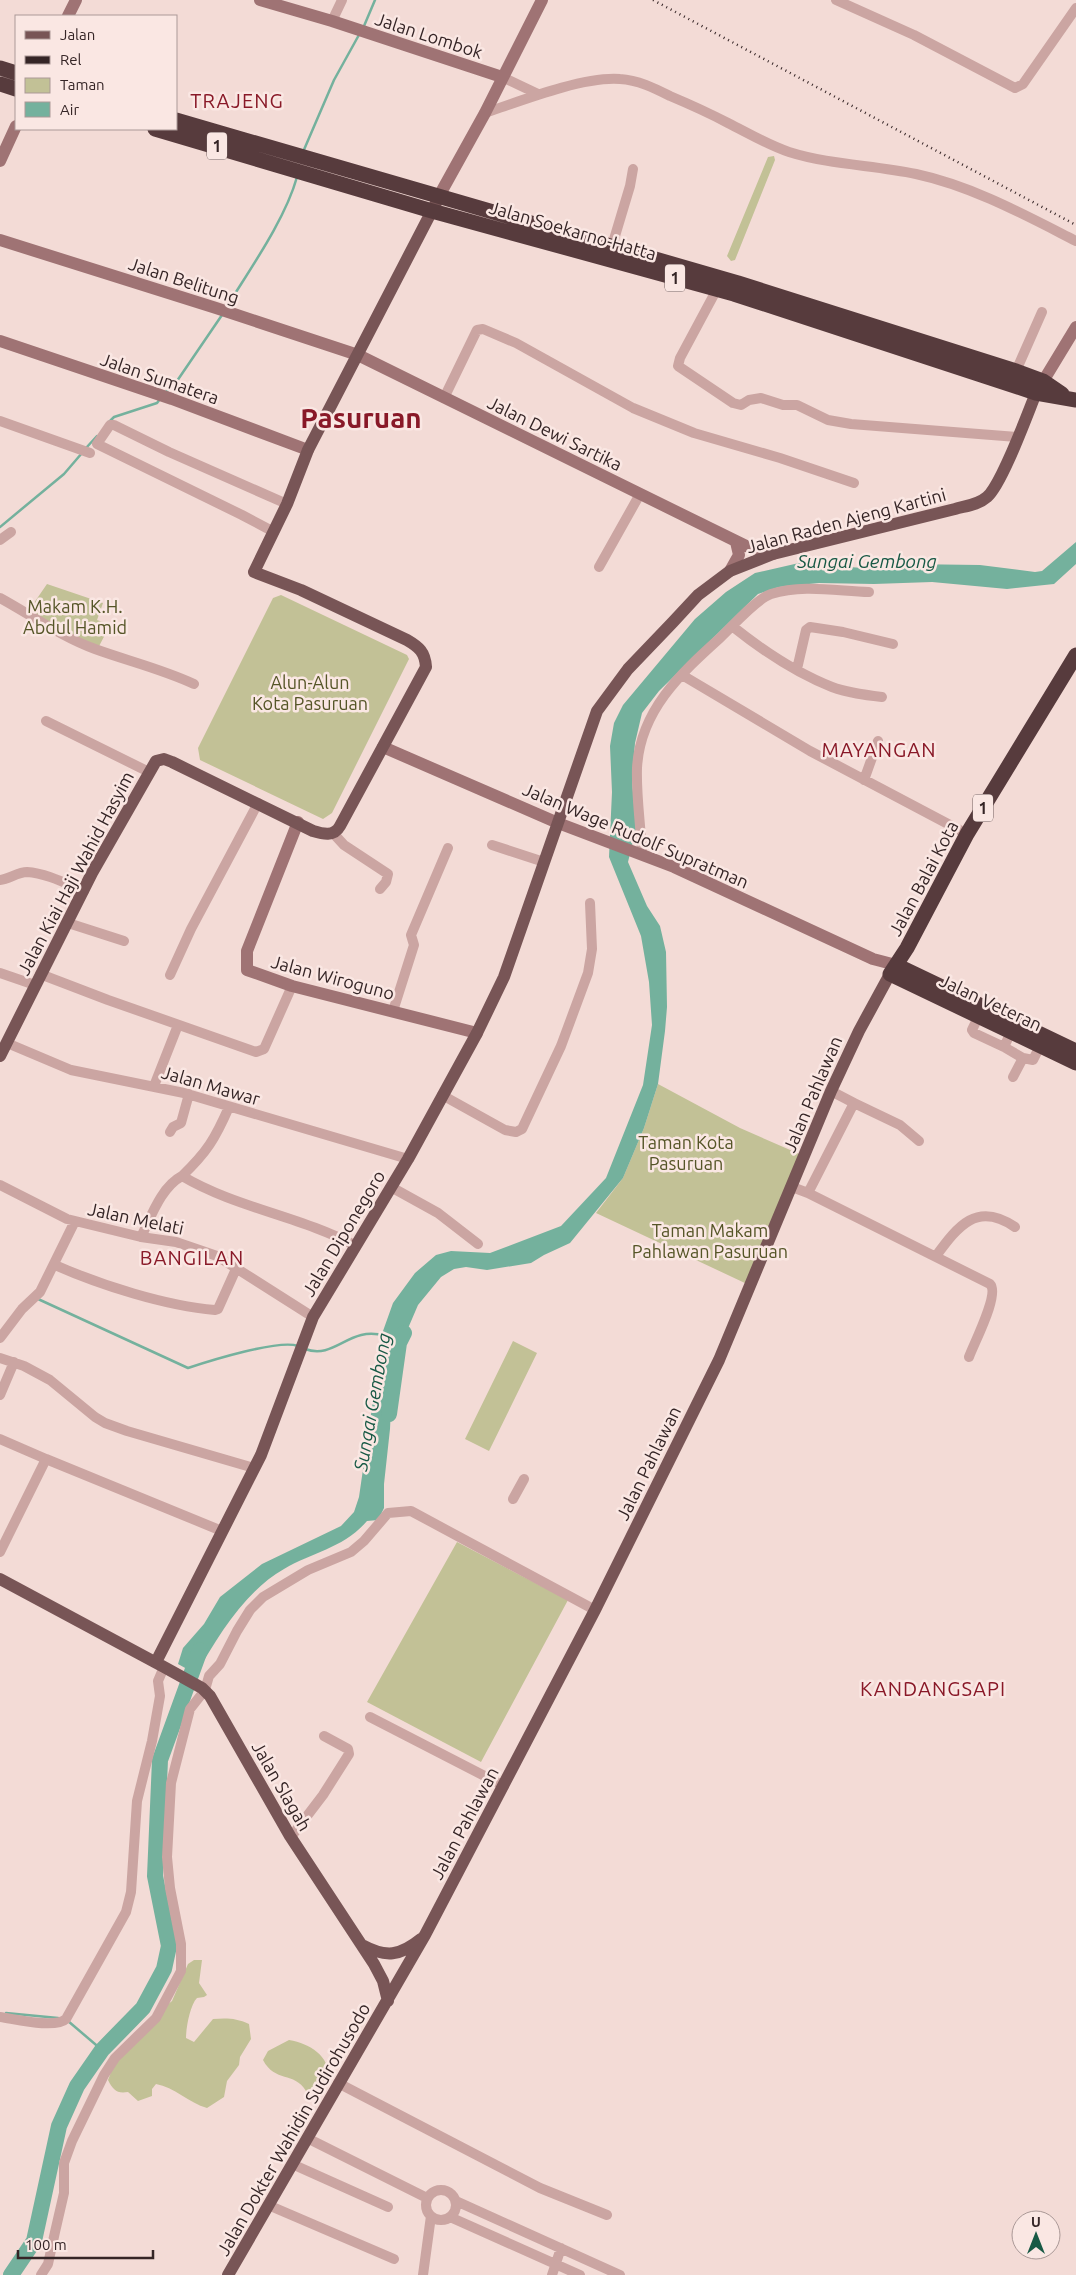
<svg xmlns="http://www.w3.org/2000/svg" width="1076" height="2275" font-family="Ubuntu,sans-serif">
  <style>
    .green { fill: #c2c196 }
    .water { fill: #74b19d }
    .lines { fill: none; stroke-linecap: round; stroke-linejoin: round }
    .stream { stroke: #74b19d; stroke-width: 2.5 }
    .river { stroke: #74b19d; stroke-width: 16 }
    .street { stroke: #cba5a2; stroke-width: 10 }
    .secondary { stroke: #9f7374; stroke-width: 12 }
    .primary { stroke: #785556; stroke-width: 12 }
    .highway { stroke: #573b3d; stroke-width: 15 }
    .rail { stroke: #352526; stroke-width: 2.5; stroke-dasharray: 1 4; stroke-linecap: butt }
    .labels { text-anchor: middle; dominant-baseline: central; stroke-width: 5; stroke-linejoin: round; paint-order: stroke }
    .shield { fill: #fae7e3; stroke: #705f5f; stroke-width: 1 }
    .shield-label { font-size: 16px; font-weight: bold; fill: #352526 }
    .street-label { font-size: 18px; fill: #352526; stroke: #fae7e3 }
    .park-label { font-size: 18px; fill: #555527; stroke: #fae7e3 }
    .water-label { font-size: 19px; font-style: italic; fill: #185945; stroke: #fae7e3 }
    .quarter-label { font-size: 20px; letter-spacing: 1px; fill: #891928; stroke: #fae7e3 }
    .town-label { font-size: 28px; font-weight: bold; fill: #891928; stroke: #fae7e3 }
  </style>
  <rect width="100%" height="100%" fill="#f3dbd6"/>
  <path class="green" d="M774 156 775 160 735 260 731 261 727 256 768 157Z
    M47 584 103 603 97 620 103 622V628L107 631 97 650 27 613Z
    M281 595 407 655 409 659 332 813 323 819 200 760 198 748 273 598Z
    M658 1084 740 1128 804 1156 747 1284 596 1213 623 1178 644 1128Z
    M513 1341 537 1353 489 1451 465 1439Z
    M457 1542 568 1600 481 1762 367 1702Z
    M194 1960H202L199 1983 207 1995 204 1997 197 1998C190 2005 186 2028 186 2038L194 2042 213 2019C227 2018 236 2018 249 2024L251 2039 240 2057 239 2065 227 2081 224 2097 207 2108C189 2103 174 2087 156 2084L152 2089V2096L138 2101 128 2092C117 2094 113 2090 108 2080L113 2067 155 2015 172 2001 188 1964Z
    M289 2040C311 2044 328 2055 330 2078 323 2086 317 2093 306 2091 294 2071 275 2083 263 2060L268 2051Z"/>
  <path class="water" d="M1076 542V564L1054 584 1007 589 932 582 874 584 819 583 779 587 758 594 659 691 642 713 635 743 632 780 636 829 628 862 647 906 660 926 666 952 667 1007 665 1031 658 1084 644 1128 623 1178 570 1243 544 1255 531 1263 487 1270 466 1267 454 1269 441 1277 418 1305 397 1354 392 1386 390 1429 384 1484V1508L378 1520 367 1521C344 1548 313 1552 284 1569 244 1592 219 1635 196 1674L178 1664 183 1648 204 1624 220 1597 262 1564 341 1526 354 1512 359 1497 383 1331 393 1303 415 1273 436 1255 451 1251 490 1253 561 1226 606 1178 643 1085 652 1025 649 982 641 936 609 857 612 792 610 746 614 723 623 705 695 619 726 592 755 573 799 563 875 569 906 564 980 565 1035 572 1042 571Z"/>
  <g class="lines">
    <path class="stream" d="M364 26 375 0
      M303 152 334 80 360 33
      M226 308C250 269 285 220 297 177
      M165 393 177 381 222 315
      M109 422 114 417 157 403 160 399
      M86 448 97 436
      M0 527 64 474 82 453
      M38 1299 188 1368C209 1361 279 1339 298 1346
      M305 1349C336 1360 349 1325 385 1336
      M6 2013 58 2018
      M68 2021 102 2050"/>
    <path class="river" d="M389 1414 399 1343 404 1333
      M11 2275 34 2241 59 2126 77 2086 102 2050 143 2008 164 1969 169 1946 155 1876 160 1760 200 1650"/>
    <path class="street" d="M836 0 914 35 1015 88 1023 84 1076 8
      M332 21 342 0
      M502 77 538 94
      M485 113C520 101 584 76 620 79 638 80 654 88 670 96 689 104 709 113 728 123 748 133 768 145 789 152 830 165 874 165 916 174 972 186 1025 215 1076 241
      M612 246 630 186 633 169
      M717 289 680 358 678 366 733 403 741 405 749 400 761 398 783 405H797L828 420 851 424 1017 437
      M1016 371 1042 312
      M444 398 477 330 483 329 516 343 633 408 694 433 780 458 854 483
      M0 421 90 453
      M274 532 242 515 97 444 110 425H114L169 452 287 504
      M0 540 11 532
      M599 567 640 494
      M0 598C31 615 62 637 95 649 128 661 162 669 194 684
      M732 626C762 650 796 673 832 687 848 693 865 695 882 697
      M797 669 806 630 810 627 843 632 893 644
      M682 675 810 751 967 834
      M46 721 149 772
      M864 780 878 741
      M333 833 344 845 388 874 386 882 380 889
      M492 845 544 862
      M642 855C641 826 636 797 637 768 640 711 680 674 720 638 733 626 756 599 771 594 802 584 837 591 869 592
      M0 880C9 879 18 872 27 872 46 873 67 884 84 891
      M68 923 124 941
      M0 973 35 985
      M40 974 108 1000 256 1052 264 1049 292 986
      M170 975 191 929 258 803
      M393 1011 414 945 411 935 448 848
      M981 1011 972 1030 974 1033 1004 1047 1011 1032
      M7 1043 71 1070 184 1093 408 1159
      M1004 1047 1023 1058
      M1013 1077 1023 1058 1033 1060 1040 1046
      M154 1086 178 1025
      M442 1095 505 1130 516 1132 522 1129 561 1046 588 973 592 949 590 903
      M854 1103 900 1125 919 1141
      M229 1107C215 1139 207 1152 182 1176 236 1208 300 1216 356 1246
      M170 1132 173 1127 181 1123 189 1094
      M0 1185 67 1219 141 1237 176 1242 217 1256 313 1317
      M391 1187 438 1213 478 1244
      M792 1187 808 1193 990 1284C1000 1294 974 1343 969 1357
      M808 1193 854 1103 831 1091
      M141 1237C151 1217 161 1187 182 1176
      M936 1256C958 1226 977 1201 1015 1227
      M55 1265C100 1285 166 1306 215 1310L218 1309 236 1269
      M0 1338 22 1309 40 1292 75 1221
      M0 1358 24 1366 50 1380 95 1417 105 1423 127 1431 254 1468
      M0 1395 14 1362
      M0 1439 46 1459
      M513 1499 524 1479
      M0 1552 46 1459 222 1531
      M370 1717 504 1786
      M291 1837 323 1795 349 1754 348 1749 324 1736
      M0 2017C15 2019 55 2029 66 2019L126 1912 131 1892 137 1801 152 1741 160 1696 158 1681 164 1667
      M338 2083 540 2188 607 2215
      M307 2138 427 2198
      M292 2164 388 2207
      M426 2205a15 15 0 1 1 30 0a15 15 0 1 1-30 0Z
      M456 2201 620 2275
      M268 2205 394 2259
      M450 2217 580 2275
      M41 2275 48 2264 55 2232 64 2193V2163L72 2141 104 2075 115 2058 156 2018 181 1971V1944L170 1888 167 1857 171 1783 190 1709 205 1690 209 1676 220 1664 237 1631 250 1610 263 1597 308 1570 351 1552 364 1541 388 1513 411 1511 595 1610
      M423 2275 431 2216
      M552 2275 561 2248"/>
    <path class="secondary" d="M260 0 332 21 502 77
      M68 16 76 0
      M0 161 16 126
      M439 196 485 113 542 0
      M0 240 216 308 358 355 746 546 773 554
      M0 341 172 399 308 450
      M1039 388 1076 327
      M730 571 739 555 736 542
      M383 747 558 823 674 867 873 959 896 965
      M298 822 247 951V970L292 986 477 1033"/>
    <path class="primary" d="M0 1056 92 873 156 761 164 759 172 762 313 831C323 834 334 837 340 826L426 667C425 652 419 647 407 640L301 590 254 572 287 504 308 450 436 203
      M0 1579 164 1667 202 1688 210 1696 290 1836 374 1964 383 1981 388 2001
      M156 1662 261 1455 313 1317 408 1159 477 1033 504 977 597 711 628 669 673 622 698 595 730 571 773 554 955 509C965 506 978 505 987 497 1002 484 1027 415 1036 393
      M362 1945C386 1958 400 1956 421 1939
      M228 2275 425 1935 595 1610 719 1360 831 1091 859 1031 890 974"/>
    <path class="highway" d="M0 68 16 73
      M0 84 16 89
      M176 120 738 283 1016 371 1043 381 1062 394
      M155 129 432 211 734 294 1036 393 1076 400
      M1076 655 967 834 907 948 890 974 1076 1063
      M896 965 1076 1051"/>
    <path class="rail" d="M653 0 1076 225"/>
  </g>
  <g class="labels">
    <g class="shield">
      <rect x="207" y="132.5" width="20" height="27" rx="4"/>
      <rect x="665" y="264.5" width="20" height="27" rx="4"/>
      <rect x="973" y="794.5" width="20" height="27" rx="4"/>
    </g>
    <g class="shield-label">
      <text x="217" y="146">1</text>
      <text x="675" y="278">1</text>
      <text x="983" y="808">1</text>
    </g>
    <g class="street-label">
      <text transform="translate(429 35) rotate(18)">Jalan Lombok</text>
      <text transform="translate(573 230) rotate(16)">Jalan Soekarno-Hatta</text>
      <text transform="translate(184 280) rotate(18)">Jalan Belitung</text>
      <text transform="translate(160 378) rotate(19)">Jalan Sumatera</text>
      <text transform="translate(555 433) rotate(26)">Jalan Dewi Sartika</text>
      <text transform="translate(846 520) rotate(-15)">Jalan Raden Ajeng Kartini</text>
      <text transform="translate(636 835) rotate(23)">Jalan Wage Rudolf Supratman</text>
      <text transform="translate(75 873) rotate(-62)">Jalan Kiai Haji Wahid Hasyim</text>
      <text transform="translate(923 878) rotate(-62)">Jalan Balai Kota</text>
      <text transform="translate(333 977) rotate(15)">Jalan Wiroguno</text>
      <text transform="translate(991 1002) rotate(25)">Jalan Veteran</text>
      <text transform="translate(211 1085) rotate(16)">Jalan Mawar</text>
      <text transform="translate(812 1094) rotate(-67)">Jalan Pahlawan</text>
      <text transform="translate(136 1218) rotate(12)">Jalan Melati</text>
      <text transform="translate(343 1233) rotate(-59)">Jalan Diponegoro</text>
      <text transform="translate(648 1463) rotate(-64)">Jalan Pahlawan</text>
      <text transform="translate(282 1786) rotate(60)">Jalan Slagah</text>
      <text transform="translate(464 1823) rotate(-62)">Jalan Pahlawan</text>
      <text transform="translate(293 2129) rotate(-60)">Jalan Dokter Wahidin Sudirohusodo</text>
    </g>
    <g class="park-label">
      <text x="75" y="606">Makam K.H.<tspan x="75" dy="21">Abdul Hamid</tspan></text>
      <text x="310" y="682">Alun-Alun<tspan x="310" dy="21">Kota Pasuruan</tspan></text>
      <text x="686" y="1142">Taman Kota<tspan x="686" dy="21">Pasuruan</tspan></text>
      <text x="710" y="1230">Taman Makam<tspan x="710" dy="21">Pahlawan Pasuruan</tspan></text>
    </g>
    <g class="water-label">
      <text x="867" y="561">Sungai Gembong</text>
      <text transform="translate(372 1402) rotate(-80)">Sungai Gembong</text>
    </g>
    <g class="quarter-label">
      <text x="237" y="100">TRAJENG</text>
      <text x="879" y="749">MAYANGAN</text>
      <text x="192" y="1257">BANGILAN</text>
      <text x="933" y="1688">KANDANGSAPI</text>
    </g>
    <g class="town-label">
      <text x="361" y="417">Pasuruan</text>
    </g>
  </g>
  <rect x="15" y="15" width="162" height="115" fill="#fae7e3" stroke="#ab9997"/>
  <rect x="25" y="31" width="25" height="8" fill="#785556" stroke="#ab9997"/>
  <text x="60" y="40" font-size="15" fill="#352526">Jalan</text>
  <rect x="25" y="56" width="25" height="8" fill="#352526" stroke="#ab9997"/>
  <text x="60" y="65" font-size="15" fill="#352526">Rel</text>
  <rect x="25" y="78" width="25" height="15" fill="#c2c196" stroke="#ab9997"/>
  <text x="60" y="90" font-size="15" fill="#352526">Taman</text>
  <rect x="25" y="102" width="25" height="15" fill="#74b19d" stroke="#ab9997"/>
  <text x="60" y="115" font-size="15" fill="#352526">Air</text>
  <g transform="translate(1036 2235)"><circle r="24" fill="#fae7e3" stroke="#ab9997"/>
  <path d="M0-4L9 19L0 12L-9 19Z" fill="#185945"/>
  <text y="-8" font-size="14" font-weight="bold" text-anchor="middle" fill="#352526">U</text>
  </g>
  <path d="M18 2250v8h135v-8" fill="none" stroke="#352526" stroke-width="2.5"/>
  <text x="25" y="2250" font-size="15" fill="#352526" stroke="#fae7e3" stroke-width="4" paint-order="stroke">100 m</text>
</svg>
